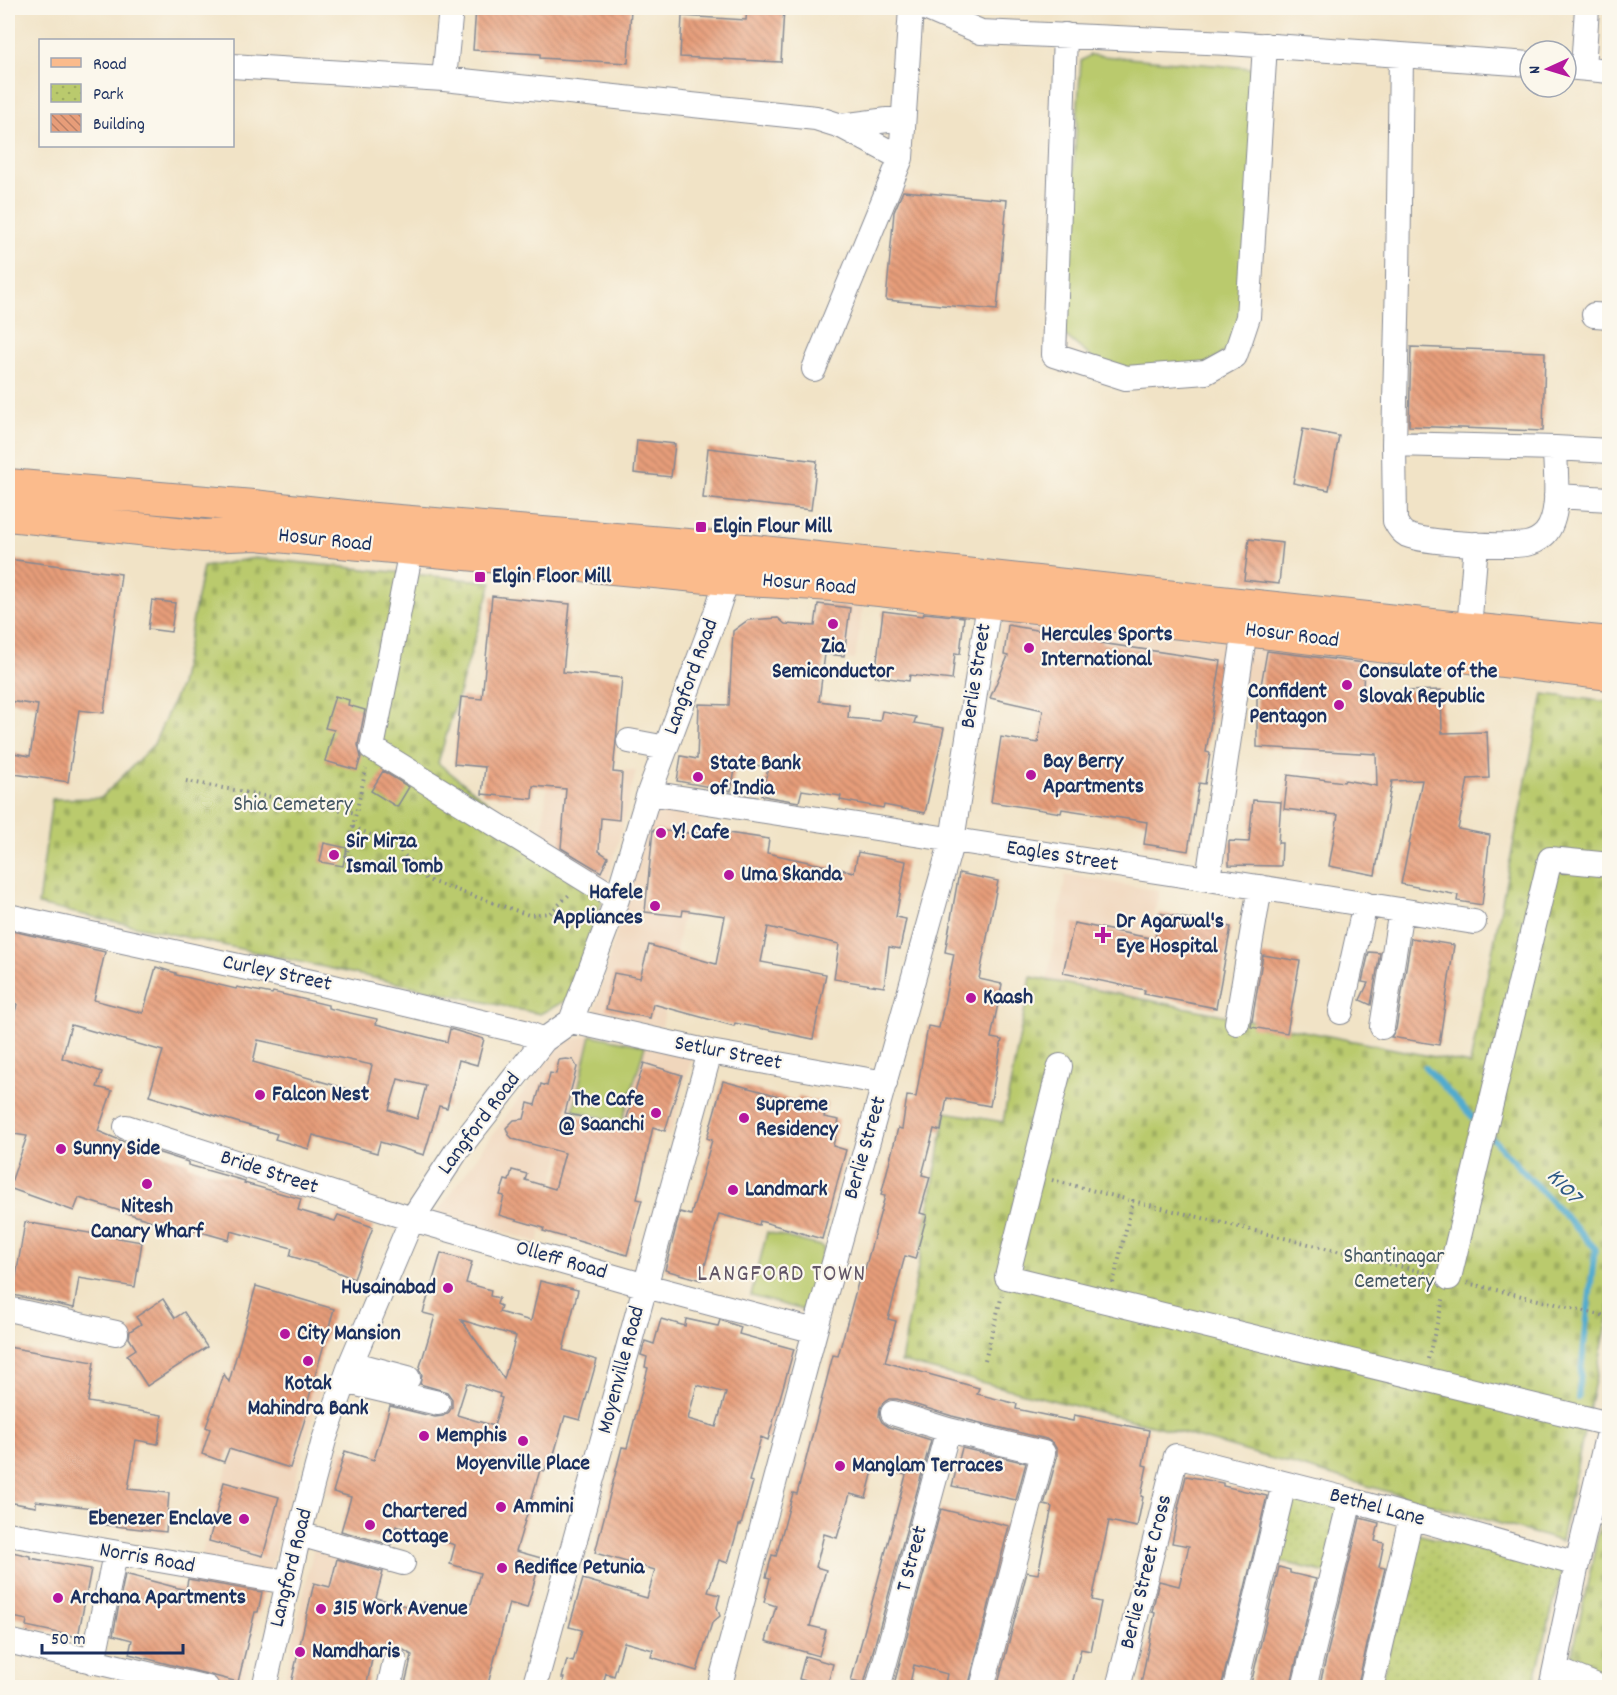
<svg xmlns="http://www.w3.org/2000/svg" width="1617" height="1695" font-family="Dekko,sans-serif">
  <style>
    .built { fill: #f0d6bc }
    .grass { fill: #baca6d; stroke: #6a7c66; stroke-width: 1.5 }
    .cemetery { fill: url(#cemetery-stones); stroke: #6a7c66; stroke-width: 1.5 }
    .park { fill: url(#park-dots); stroke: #6a7c66; stroke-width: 1.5 }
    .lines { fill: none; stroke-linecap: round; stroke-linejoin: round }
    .stream { stroke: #51abcf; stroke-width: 6 }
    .building { fill: url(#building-back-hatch); fill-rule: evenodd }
    .minor-casing { stroke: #868992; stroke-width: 26 }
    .major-casing { stroke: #868992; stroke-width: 34 }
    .path { stroke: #868992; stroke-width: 4; stroke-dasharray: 1.5 4.5; stroke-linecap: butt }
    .minor { stroke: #fff; stroke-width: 24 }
    .major { stroke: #fbbb8c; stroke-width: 32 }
    .poi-dot { fill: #b5179e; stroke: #fbf7ec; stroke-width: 2 }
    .labels { text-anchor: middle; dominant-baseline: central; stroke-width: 4.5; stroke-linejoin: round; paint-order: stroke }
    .poi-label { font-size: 22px; font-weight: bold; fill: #1b2f5e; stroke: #fbf7ec; text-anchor: start }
    .street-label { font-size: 22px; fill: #1b2f5e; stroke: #fbf7ec }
    .park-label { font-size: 22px; fill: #435662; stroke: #fbf7ec }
    .water-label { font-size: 24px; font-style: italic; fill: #2e5a86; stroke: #fbf7ec }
    .neighbourhood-label { font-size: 24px; letter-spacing: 1.5px; fill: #625667; stroke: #fbf7ec }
  </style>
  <defs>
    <pattern id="cemetery-stones" width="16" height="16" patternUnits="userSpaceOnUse" patternTransform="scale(1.5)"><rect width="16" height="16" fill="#baca6d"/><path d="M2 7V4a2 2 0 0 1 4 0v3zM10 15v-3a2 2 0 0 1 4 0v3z" fill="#9fae61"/></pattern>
    <pattern id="park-dots" width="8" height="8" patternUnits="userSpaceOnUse" patternTransform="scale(1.5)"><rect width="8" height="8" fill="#baca6d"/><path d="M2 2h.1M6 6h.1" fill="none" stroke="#9fae61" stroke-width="1.8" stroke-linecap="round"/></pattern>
    <pattern id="building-back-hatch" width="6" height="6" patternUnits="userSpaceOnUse" patternTransform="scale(1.5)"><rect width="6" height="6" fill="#e79d79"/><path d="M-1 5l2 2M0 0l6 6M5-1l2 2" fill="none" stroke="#ba8066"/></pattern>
  </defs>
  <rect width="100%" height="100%" fill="#fbf7ec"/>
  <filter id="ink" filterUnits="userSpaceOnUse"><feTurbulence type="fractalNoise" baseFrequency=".0167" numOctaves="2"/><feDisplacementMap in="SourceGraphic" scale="12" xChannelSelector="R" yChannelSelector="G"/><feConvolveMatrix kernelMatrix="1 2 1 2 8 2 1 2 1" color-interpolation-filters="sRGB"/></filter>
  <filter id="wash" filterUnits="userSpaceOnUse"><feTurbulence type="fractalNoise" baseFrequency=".008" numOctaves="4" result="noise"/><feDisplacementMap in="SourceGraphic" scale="24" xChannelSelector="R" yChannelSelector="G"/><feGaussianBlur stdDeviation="1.35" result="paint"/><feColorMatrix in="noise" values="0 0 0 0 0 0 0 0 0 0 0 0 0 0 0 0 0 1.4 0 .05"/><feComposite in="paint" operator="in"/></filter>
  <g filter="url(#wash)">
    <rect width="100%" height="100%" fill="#f1e3c6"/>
    <path class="built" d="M813 600 863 606 855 660 806 654Z
      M1004 612 1375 658 1376 783 1302 770 1310 699 1229 685 1223 721 1155 709 1102 678 996 663Z
      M549 763 636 771 607 887 541 845Z
      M650 809 701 816 662 1027 594 1014Z
      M1066 874 1159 891 1139 998 1047 980Z
      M591 1035 538 1242 437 1213 558 1043Z
      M645 1046 692 1057 670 1136 622 1122Z
      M263 1378 321 1390 281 1529 242 1687 171 1672 217 1496Z
      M340 1448 384 1461 372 1506 325 1493Z
      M317 1532 389 1552 361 1659 339 1687 283 1688Z"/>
    <path class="grass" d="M1090 55 1251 68 1258 82 1241 342 1196 371 1103 367 1062 333 1081 61Z
      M591 1035 645 1046 622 1122 573 1111Z
      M767 1232 824 1247 807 1311 751 1296Z"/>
    <path class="cemetery" d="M255 558 492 582 438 763 541 844 607 887 567 1000 540 1014 38 905 52 799 101 798 154 744 180 685 203 567Z
      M1543 694 1609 702V1315L1561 1541 1171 1430 901 1362 946 1112 1003 1122 1031 977 1470 1064Z
      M1609 1483V1687L1565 1688 1568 1674Z"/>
    <path class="park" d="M1288 1490 1343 1504 1327 1573 1271 1559Z
      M1417 1534 1562 1570 1533 1687 1380 1688Z"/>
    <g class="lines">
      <path class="stream" d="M1425 1067 1480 1125
        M1489 1135 1595 1248 1578 1398"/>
    </g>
    <g id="blocks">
      <path class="building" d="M476 8H631L628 63 540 58V54L473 50Z
        M747 8H784L781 62 680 57 682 16 746 20Z
        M903 191 1007 200 997 310 886 300 894 212Z
        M1411 347 1545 352 1543 431 1409 426Z
        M1303 429 1339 436 1329 490 1293 483Z
        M637 440 675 444 671 477 634 473Z
        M708 448 817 461 811 510 703 498Z
        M1249 539 1283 543 1279 584 1244 580Z
        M8 559 121 574 104 713 79 710 68 782 8 773V752L30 756 38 705 8 701Z
        M492 596 570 604 563 672 622 678 613 772 622 773 619 820 601 818 599 851 608 857 601 872 561 848 566 789 533 786 532 799 482 794 485 767 454 764 461 697 482 699Z
        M152 600 175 603 171 632 148 629Z
        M818 604 850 608 844 656 825 654 819 701 849 705 848 718 880 721 882 711 916 717 914 723 944 728 925 813 884 805 883 808 840 800 841 796 802 790 799 802 769 797 761 795 769 766 736 765 731 791 677 781 681 756 697 759 699 704 729 705 733 631 748 620 778 618 785 624 815 626Z
        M883 611 923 616 924 613 964 617 960 654 955 653 952 680 910 675 909 681 875 676Z
        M1008 625 1065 635V631L1102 637 1101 643 1221 661 1206 752 1210 753 1205 784 1199 783 1188 851 1144 844 1147 822 1062 809 1061 813 991 802 1001 737 1038 743 1043 710 990 698 1008 656 1004 655Z
        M1267 651 1364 663 1363 692 1441 690 1442 733 1487 732 1489 778 1468 779 1458 829 1490 835 1482 905 1457 901 1458 895 1401 884 1422 780 1392 781 1375 875 1329 866 1338 815 1284 809 1288 775 1344 782 1345 780 1377 786 1376 754 1257 747V697H1259Z
        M335 696 349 700 348 705 365 710 358 745 361 757 357 770 325 761 334 730 325 728Z
        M383 771 409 787 397 807 371 791Z
        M1253 800 1281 802 1278 843H1282L1281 866 1229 865V841L1249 842Z
        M700 829 769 839 767 853 854 872 858 852 906 861 896 917 906 919 900 949 889 947 884 987 834 979 839 944 768 927 761 962 826 974 813 1039 735 1023 734 1026 653 1004 650 1018 606 1009 614 973 640 978 649 945 716 964 725 916 683 910 682 916 645 912 653 830 699 834Z
        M324 843 347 848 343 866 320 862Z
        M959 873 998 881 979 979 1002 984 991 1038 1002 1040 990 1106 947 1098 941 1131 934 1129 922 1175 930 1177 920 1213 927 1215 915 1259 905 1256 888 1319 896 1321 885 1362 979 1388 977 1394 1017 1404 1016 1409 1073 1421 1074 1415 1149 1430 1143 1465 1147 1466 1141 1496 1143 1497 1137 1527 1109 1521 1092 1600 1101 1602 1091 1651 1081 1649 1071 1688H997L1027 1572 1038 1574 1052 1507 1044 1505 1057 1457V1450L1053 1443 1046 1439 952 1416 897 1399H889L883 1403 880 1408 879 1416 882 1422 889 1427 931 1440 864 1684 851 1681 906 1475 874 1467 866 1498 850 1494 837 1538 824 1534 816 1567 826 1570 810 1626 826 1630 819 1656 766 1641 776 1606 764 1602 770 1578 766 1577 772 1555 776 1556 793 1493 797 1494 833 1355 838 1356 862 1268 865 1269 885 1196 881 1195 898 1128 902 1129 907 1096 916 1097 928 1026 939 1028 954 954 945 952Z
        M1159 913 1231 927 1216 1008 1144 994 1145 990 1063 973 1074 923 1155 939Z
        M8 930 105 952 94 1000 143 1013 156 967 176 973V975L236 989 237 987 272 994 273 992 328 1005V1008L377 1019 376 1024 447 1042 450 1029 484 1039 477 1065 459 1060 447 1108 439 1106 424 1155 380 1142 377 1153 313 1135 309 1149 275 1139 277 1134 149 1096 163 1051 71 1025 62 1058 102 1072 97 1087 112 1091 98 1131 122 1141 188 1162V1165L245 1181 244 1183 301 1199 298 1210 335 1221 338 1215 373 1227 354 1279 320 1265 290 1256 292 1248 231 1231 229 1240 169 1223 168 1226 79 1198 74 1211 9 1188 27 1136 8 1133V1038L17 1004 8 1001ZM258 1040 372 1065 365 1094 253 1062ZM398 1079 426 1086 417 1119 389 1110Z
        M1411 938 1454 945 1439 1045 1391 1037 1396 1029Z
        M1369 952 1380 953 1371 1005 1360 1000 1368 983 1362 982Z
        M1263 955 1300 961 1287 1033 1251 1027Z
        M566 1059 573 1060 577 1067 565 1113 624 1127 644 1063 682 1075 665 1131 653 1127 637 1199 642 1200 627 1255 543 1231 544 1228 499 1215 504 1196 500 1195 505 1180 509 1181 512 1170 527 1174 525 1180 555 1189 565 1153 513 1139 509 1135 506 1128 514 1120 524 1119 528 1103 535 1105 541 1084 547 1086 550 1073 556 1074 559 1060Z
        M723 1081 797 1101 798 1097 827 1103 824 1117 839 1120 833 1146 846 1150 822 1239 760 1221 759 1225 719 1214 701 1280 665 1270 680 1212 691 1215 712 1140 707 1138Z
        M25 1222 142 1242 135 1287 79 1278 74 1308 13 1295Z
        M441 1253 472 1262 466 1283 491 1290 490 1296 499 1298 497 1304 501 1306 499 1312 531 1321 540 1281 578 1290 563 1350 597 1360 580 1420 565 1416 552 1461 548 1460 545 1471 540 1470 516 1551 541 1558 527 1608 509 1603 487 1688H404L412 1655 399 1647 388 1649 375 1645 366 1688H290L314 1583 330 1587 337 1559 383 1572 376 1598 421 1610 423 1602 468 1615 480 1573 450 1564 455 1545 396 1526 391 1545 341 1531 351 1497 333 1492 345 1451 374 1460 390 1406 435 1417 443 1416 449 1412 452 1407V1399L447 1392 420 1384 422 1375 419 1370 435 1316 423 1313ZM461 1320 516 1336 504 1379ZM467 1383 500 1394 499 1397 502 1398 494 1426 457 1415Z
        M256 1286 334 1309 306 1408 308 1409 290 1468 229 1449 224 1462 202 1454 210 1429 206 1427 224 1374 229 1382Z
        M163 1299 175 1318 184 1312 207 1347 147 1386 127 1355 136 1349 129 1338 130 1331 141 1324 136 1317Z
        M661 1319 685 1326 686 1319 718 1326 720 1320 741 1327 739 1334 794 1349 768 1440 761 1437 749 1481 753 1482 741 1525H739L728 1563 719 1560 708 1592 720 1595 717 1607 720 1616 712 1623 697 1671 651 1657 653 1650 624 1642 614 1676 606 1673 602 1688H562L564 1678H562L567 1660 573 1662 582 1630 569 1627 583 1579 647 1598 655 1570 595 1553 622 1447 627 1448 648 1368 645 1367 647 1357 641 1355 645 1341 654 1344ZM697 1385 726 1393 716 1427 688 1419Z
        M8 1347 94 1362 88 1402 162 1415 158 1444 136 1440 128 1489 169 1493 166 1532 98 1524 100 1509 36 1501V1507L8 1502Z
        M962 1448 1026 1463 1016 1500 952 1486Z
        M1186 1476 1223 1483V1486L1267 1496 1221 1688H1155L1141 1684 1155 1613 1152 1612 1159 1581 1179 1586 1189 1546 1172 1543 1179 1508H1178Z
        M224 1482 279 1497 263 1556 209 1541Z
        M941 1509 1009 1526 968 1688H944L947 1674 914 1665 909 1688H893Z
        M1360 1518 1379 1523 1375 1541 1384 1543 1379 1567 1385 1568 1357 1688H1319Z
        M8 1551 30 1556V1558L91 1569 78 1637 26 1626 27 1620 8 1616Z
        M1279 1567 1290 1570V1573L1316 1579 1290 1688H1250Z
        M125 1574 186 1590 188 1579 262 1592 258 1612H255L238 1682 129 1654 132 1640 113 1635Z
        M805 1656 833 1664 827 1687 799 1679Z"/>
    </g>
  </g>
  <g filter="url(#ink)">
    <use href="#blocks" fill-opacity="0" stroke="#868992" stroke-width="1.5"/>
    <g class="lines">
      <g class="minor-casing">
        <path id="minor" d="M925 8 981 32 1229 43 1530 64
          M1065 35 1054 355 1126 378 1206 372 1235 356 1248 317 1265 45
          M232 66 444 79 816 118 841 126 903 118
          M1566 67 1610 71
          M1583 68 1587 8
          M444 79 451 8
          M841 126 901 158
          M1594 315 1610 316
          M814 369 901 158 911 8
          M1394 444 1555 448C1555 472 1562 515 1545 534 1540 539 1533 543 1526 544 1504 547 1426 543 1407 535 1401 532 1398 527 1395 521L1394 444 1398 278 1401 55
          M1555 448 1610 451
          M1556 496 1610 499
          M411 550 372 748 617 899
          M1469 629 1476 544
          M629 741 666 748
          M649 793 1208 879 1474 922
          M1208 879 1245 630
          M8 916 321 984 524 1032 544 1040
          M1341 1012 1365 904
          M571 1021 710 1052 885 1083
          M1237 1023 1260 887
          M1382 1027 1401 910
          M1060 1066 1007 1277 1609 1424
          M126 1127 412 1219 646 1286 815 1331
          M1449 1278 1550 859 1610 865
          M8 1309 116 1333
          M351 1363 408 1378
          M344 1381 438 1403
          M893 1413 948 1430 1043 1453 982 1688
          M8 1534 287 1582
          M299 1534 403 1563
          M8 1641 207 1688
          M93 1662 115 1554
          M1555 1669 1602 1688
          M264 1688 299 1534 324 1440 351 1363 412 1219 456 1152 544 1040 571 1021 617 899 649 793 714 619 732 564
          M389 1688 395 1661
          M534 1688 710 1052
          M719 1688 815 1331 952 840 989 604
          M878 1688 948 1430
          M1118 1688 1176 1456 1350 1500 1577 1564
          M1235 1688 1284 1484
          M1304 1688 1350 1500
          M1371 1688 1411 1518
          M1551 1688 1577 1564 1610 1424"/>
      </g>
      <g class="major-casing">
        <path id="major" d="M8 485 253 506 363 518 736 549 1469 629 1610 643
          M8 515 204 536 256 534 728 579 833 585 1245 630 1610 674"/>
      </g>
      <path class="path" d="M186 781 356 813
        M353 827 396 846 427 880 529 915 550 913 571 893
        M346 857 366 769
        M1052 1180 1133 1201
        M1113 1283 1133 1201 1431 1274
        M1467 1283 1610 1317
        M1428 1359 1444 1296
        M985 1360 1002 1295"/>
      <use href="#minor" class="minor"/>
      <use href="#major" class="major"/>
    </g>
  </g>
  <g class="poi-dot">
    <rect x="695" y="521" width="12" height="12" rx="3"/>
    <rect x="474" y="571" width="12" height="12" rx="3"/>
    <circle cx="833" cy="624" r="6"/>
    <circle cx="1029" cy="648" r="6"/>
    <circle cx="1347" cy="685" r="6"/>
    <circle cx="1339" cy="705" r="6"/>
    <circle cx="1031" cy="775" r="6"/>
    <circle cx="698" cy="777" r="6"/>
    <circle cx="661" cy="833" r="6"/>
    <circle cx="334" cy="855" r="6"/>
    <circle cx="729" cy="875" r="6"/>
    <circle cx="655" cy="906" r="6"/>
    <path d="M1100 926h6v6h6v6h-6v6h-6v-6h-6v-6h6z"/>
    <circle cx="971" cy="998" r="6"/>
    <circle cx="260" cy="1095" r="6"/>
    <circle cx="656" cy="1113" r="6"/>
    <circle cx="744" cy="1118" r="6"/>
    <circle cx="61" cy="1149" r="6"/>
    <circle cx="147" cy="1184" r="6"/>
    <circle cx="733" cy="1190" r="6"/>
    <circle cx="448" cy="1288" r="6"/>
    <circle cx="285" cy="1334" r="6"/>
    <circle cx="308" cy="1361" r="6"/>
    <circle cx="424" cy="1436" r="6"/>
    <circle cx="523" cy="1441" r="6"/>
    <circle cx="840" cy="1466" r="6"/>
    <circle cx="501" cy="1507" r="6"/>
    <circle cx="244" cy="1519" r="6"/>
    <circle cx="370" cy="1525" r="6"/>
    <circle cx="502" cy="1568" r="6"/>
    <circle cx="58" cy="1598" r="6"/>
    <circle cx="321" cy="1609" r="6"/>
    <circle cx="300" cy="1652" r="6"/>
  </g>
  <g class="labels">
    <g class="poi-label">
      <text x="713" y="527">Elgin Flour Mill</text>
      <text x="492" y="577">Elgin Floor Mill</text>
      <text x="1041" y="635">Hercules Sports<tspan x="1041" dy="25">International</tspan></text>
      <text x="833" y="647" text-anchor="middle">Zia<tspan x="833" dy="25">Semiconductor</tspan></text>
      <text x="1359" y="672">Consulate of the<tspan x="1359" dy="25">Slovak Republic</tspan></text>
      <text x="1327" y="692" text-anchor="end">Confident<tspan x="1327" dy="25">Pentagon</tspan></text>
      <text x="1043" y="762">Bay Berry<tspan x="1043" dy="25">Apartments</tspan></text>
      <text x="710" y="764">State Bank<tspan x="710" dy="25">of India</tspan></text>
      <text x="673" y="833">Y! Cafe</text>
      <text x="346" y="842">Sir Mirza<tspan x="346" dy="25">Ismail Tomb</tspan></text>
      <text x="741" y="875">Uma Skanda</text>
      <text x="643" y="893" text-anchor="end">Hafele<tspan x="643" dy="25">Appliances</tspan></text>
      <text x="1116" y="922">Dr Agarwal's<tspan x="1116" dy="25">Eye Hospital</tspan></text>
      <text x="983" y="998">Kaash</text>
      <text x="272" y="1095">Falcon Nest</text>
      <text x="644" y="1100" text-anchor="end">The Cafe<tspan x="644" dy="25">@ Saanchi</tspan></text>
      <text x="756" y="1105">Supreme<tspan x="756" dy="25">Residency</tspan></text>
      <text x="73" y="1149">Sunny Side</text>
      <text x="745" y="1190">Landmark</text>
      <text x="147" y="1207" text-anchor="middle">Nitesh<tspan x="147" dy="25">Canary Wharf</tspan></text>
      <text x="436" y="1288" text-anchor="end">Husainabad</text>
      <text x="297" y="1334">City Mansion</text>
      <text x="308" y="1384" text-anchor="middle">Kotak<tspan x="308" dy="25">Mahindra Bank</tspan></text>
      <text x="436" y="1436">Memphis</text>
      <text x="523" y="1464" text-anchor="middle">Moyenville Place</text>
      <text x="852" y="1466">Manglam Terraces</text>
      <text x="513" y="1507">Ammini</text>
      <text x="382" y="1512">Chartered<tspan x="382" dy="25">Cottage</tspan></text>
      <text x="232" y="1519" text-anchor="end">Ebenezer Enclave</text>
      <text x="514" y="1568">Redifice Petunia</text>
      <text x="70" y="1598">Archana Apartments</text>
      <text x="333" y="1609">315 Work Avenue</text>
      <text x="312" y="1652">Namdharis</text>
    </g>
    <g class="street-label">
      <text transform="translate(325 541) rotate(6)">Hosur Road</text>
      <text transform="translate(809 585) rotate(5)">Hosur Road</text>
      <text transform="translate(1292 636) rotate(7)">Hosur Road</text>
      <text transform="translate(977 676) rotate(-81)">Berlie Street</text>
      <text transform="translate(692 677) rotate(-70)">Langford Road</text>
      <text transform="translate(1062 857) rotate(9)">Eagles Street</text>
      <text transform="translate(277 974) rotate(12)">Curley Street</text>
      <text transform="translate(728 1054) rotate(11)">Setlur Street</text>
      <text transform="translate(480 1124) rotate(-53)">Langford Road</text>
      <text transform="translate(866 1148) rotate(-74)">Berlie Street</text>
      <text transform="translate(269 1173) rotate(18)">Bride Street</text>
      <text transform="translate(561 1261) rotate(16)">Olleff Road</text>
      <text transform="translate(622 1370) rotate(-75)">Moyenville Road</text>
      <text transform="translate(1377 1508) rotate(15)">Bethel Lane</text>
      <text transform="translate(147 1559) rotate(10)">Norris Road</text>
      <text transform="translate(913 1559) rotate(-75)">T Street</text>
      <text transform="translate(292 1568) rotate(-76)">Langford Road</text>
      <text transform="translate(1147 1572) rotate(-76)">Berlie Street Cross</text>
    </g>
    <g class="park-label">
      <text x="293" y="805">Shia Cemetery</text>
      <text x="1394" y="1257">Shantinagar<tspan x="1394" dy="25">Cemetery</tspan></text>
    </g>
    <g class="water-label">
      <text transform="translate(1563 1187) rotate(47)">K107</text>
    </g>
    <g class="neighbourhood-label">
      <text x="782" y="1275">LANGFORD TOWN</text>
    </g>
  </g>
  <rect width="1617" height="1695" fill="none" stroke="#fbf7ec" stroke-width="30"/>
  <rect x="39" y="39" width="195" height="108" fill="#fbf7ec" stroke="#a1a7b3" stroke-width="1.5"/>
  <rect x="51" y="58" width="30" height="9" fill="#fbbb8c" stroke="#a1a7b3" stroke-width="1.5"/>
  <text x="93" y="69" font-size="18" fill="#1b2f5e">Road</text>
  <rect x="51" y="84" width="30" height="18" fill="url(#park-dots)" stroke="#a1a7b3" stroke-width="1.5"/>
  <text x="93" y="99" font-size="18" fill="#1b2f5e">Park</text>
  <rect x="51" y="114" width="30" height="18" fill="url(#building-back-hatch)" stroke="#a1a7b3" stroke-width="1.5"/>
  <text x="93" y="129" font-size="18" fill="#1b2f5e">Building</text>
  <g transform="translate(1548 69) rotate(266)"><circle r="28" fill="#fbf7ec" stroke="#a1a7b3" stroke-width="1.5"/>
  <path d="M0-4.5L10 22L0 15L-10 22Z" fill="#b5179e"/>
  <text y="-9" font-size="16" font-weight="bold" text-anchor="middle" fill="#1b2f5e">N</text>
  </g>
  <path d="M42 1644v9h141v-9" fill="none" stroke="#1b2f5e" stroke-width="3"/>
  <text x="51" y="1644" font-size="18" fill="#1b2f5e" stroke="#fbf7ec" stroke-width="4.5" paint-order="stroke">50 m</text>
</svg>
